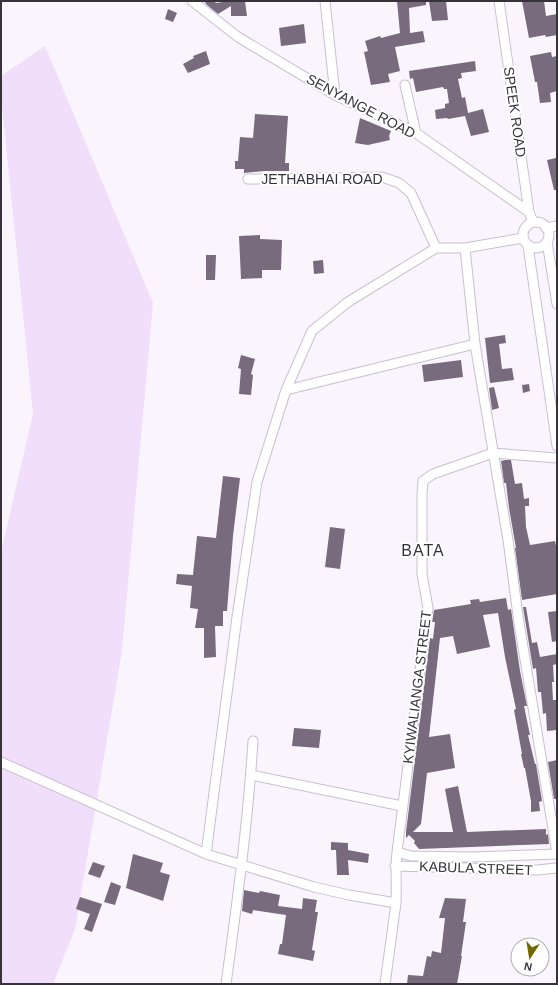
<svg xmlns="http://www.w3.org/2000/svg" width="558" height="985" font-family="Helvetica,sans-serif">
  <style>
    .green { fill: #f0defa }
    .building { fill: #776b7d }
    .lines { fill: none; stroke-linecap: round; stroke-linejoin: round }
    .street-casing { stroke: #cabed2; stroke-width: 11 }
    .street { stroke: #fff; stroke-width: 9 }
    .labels { text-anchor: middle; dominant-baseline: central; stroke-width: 4; stroke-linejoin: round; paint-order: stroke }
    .street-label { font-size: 14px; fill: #38323a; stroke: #fff }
    .quarter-label { font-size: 16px; letter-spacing: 1px; fill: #38323a; stroke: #fff }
  </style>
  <rect width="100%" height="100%" fill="#faf5fd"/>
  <path class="green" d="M45 46 153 303 122 651 75 929 53 984H1V552L33 414 1 96V76Z"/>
  <path class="building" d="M204 1H214L216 3 230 1H245L247 16H231V6L218 14 207 5Z
    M397 1H426V5L409 8 410 33 423 31 425 42 395 47 400 71 388 74 390 82 371 85 364 52 368 51 365 41 380 36 381 38 400 33Z
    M429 1H446L448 20 432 21Z
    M522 1H544L546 16 557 14V35L546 37 545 35 529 38Z
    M168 9 177 13 173 22 165 19Z
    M304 24 306 43 281 46 279 28Z
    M206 51 210 64 188 73 183 64 194 58 193 56Z
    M551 52 552 57 557 56V91L550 93 551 102 540 103 537 82H535L530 56Z
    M475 61 476 71 461 73 462 78 458 79 462 98 465 97 468 113 483 109 489 132 471 136 465 116 448 119 447 118 436 119 435 110 445 108V104L449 103 447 89H444L443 87 416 92 413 78 410 79 409 71Z
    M255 114 288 116 285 163H289V171H265L244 173V169H235V161H238L240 137 253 138Z
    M360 118 391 131 389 136 390 140 368 145 355 143Z
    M556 158 557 162V190H554L547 160Z
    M260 235V239L282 240 281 270H262V278L241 279 239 236Z
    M206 255H216L215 280H206Z
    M323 260 324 273 314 274 313 261Z
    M505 335 506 343 499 344 502 369 512 368 514 380 490 383 485 338Z
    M241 355 255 359 251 374 253 375 251 395 239 394 241 369 238 368Z
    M461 360 463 377 424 382 422 365Z
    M529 384 530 391 523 393 522 385Z
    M494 387 499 408 492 410 489 388Z
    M505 460H511L515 484 522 483 524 499 529 498V506H525L526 527 530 545 555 541 557 550V594L522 600 515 548H516L509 508 506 483H504L501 461Z
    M223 476 240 478 233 536 227 611H223V626H215L216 657 204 658V628H195L198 609 190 608 192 586 176 584 177 574 193 575 197 536 216 538Z
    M330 527 345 529 340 569 325 567Z
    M506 598 508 610 511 609 520 671 527 706H524L530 735H528L535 764H536L542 801 539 802 540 811 531 812V801L525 768H524L521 754H522L514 710 516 709 505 657 498 613 483 615 490 647 457 654 453 636 440 638 429 737 450 734 455 768 427 773 421 824 413 832H453L445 789 458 786 467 832 546 829V835L548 834 549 844 419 849 414 843 415 841 409 835 406 838V832L430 638 433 639 435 622H432L434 610 471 604 470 600 479 599 480 602Z
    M523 607H526L532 643 537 642 540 657 557 654V664L553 665 554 682H552L553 700H557V730L547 731 546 713 543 714 541 692H538L536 668 533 669Z
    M557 611V641L552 642 548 612Z
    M294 728 321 730 319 748 292 746Z
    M557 760V799H554L548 762Z
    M331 842 348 843V850L369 854 368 863 348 860 349 875H337L336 850H331Z
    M133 854 163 863 160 872 170 875 163 901 126 888Z
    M93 862 105 866 100 878 88 874Z
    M111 882 121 886 115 905 104 902Z
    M244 890 259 893 260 891 280 895 278 906 302 909 303 898 317 900 315 912H318L312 950 315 951 313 961 278 954 280 944H282L286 915 253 910 252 914 242 911Z
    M80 897 102 904 92 932 84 929 90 914 76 909Z
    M445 898 466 899 463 922H466L461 956H462L457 984H407L408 975 423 976 427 956 431 957 432 951 441 953 445 918H439Z"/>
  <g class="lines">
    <g class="street-casing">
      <path id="street" d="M192 1 238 37 335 95 416 133 529 212
        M325 1 335 95
        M499 1 529 212 533 222
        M405 85 416 133
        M248 179 382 177 399 183 411 193 436 248
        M523 235a13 13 0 1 1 26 0a13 13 0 1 1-26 0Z
        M546 228 557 226
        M547 242 557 304
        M528 246 557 446
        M465 248 475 344 508 540 519 623 557 853
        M286 390 475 344
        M1 762 206 854 314 887 349 895 396 903
        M251 775 402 806
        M397 852 411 856 472 857 557 854
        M206 854 237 617 257 482 286 390 312 331 348 302 436 248H465L523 238
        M395 866 537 870 557 868
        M226 984C237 903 248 822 253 741
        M385 984 396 903C397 886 395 869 397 852L428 608 422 574V495L423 481 433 474 493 453 557 458"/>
    </g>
    <use href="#street" class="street"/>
  </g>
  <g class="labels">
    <g class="street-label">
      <text transform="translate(361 106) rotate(28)">SENYANGE ROAD</text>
      <text transform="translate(515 112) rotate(82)">SPEEK ROAD</text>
      <text x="322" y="179">JETHABHAI ROAD</text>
      <text transform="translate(417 687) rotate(-83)">KYIWALIANGA STREET</text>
      <text transform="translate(476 868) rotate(2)">KABULA STREET</text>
    </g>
    <g class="quarter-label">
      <text x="423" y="550">BATA</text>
    </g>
  </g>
  <rect width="558" height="985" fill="none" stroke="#38323a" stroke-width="4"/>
  <g transform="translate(530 957) rotate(192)"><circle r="19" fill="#ffffff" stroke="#afadb0"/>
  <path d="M0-3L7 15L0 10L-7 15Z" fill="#706800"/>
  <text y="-6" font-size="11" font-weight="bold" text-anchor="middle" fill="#38323a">N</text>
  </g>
</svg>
